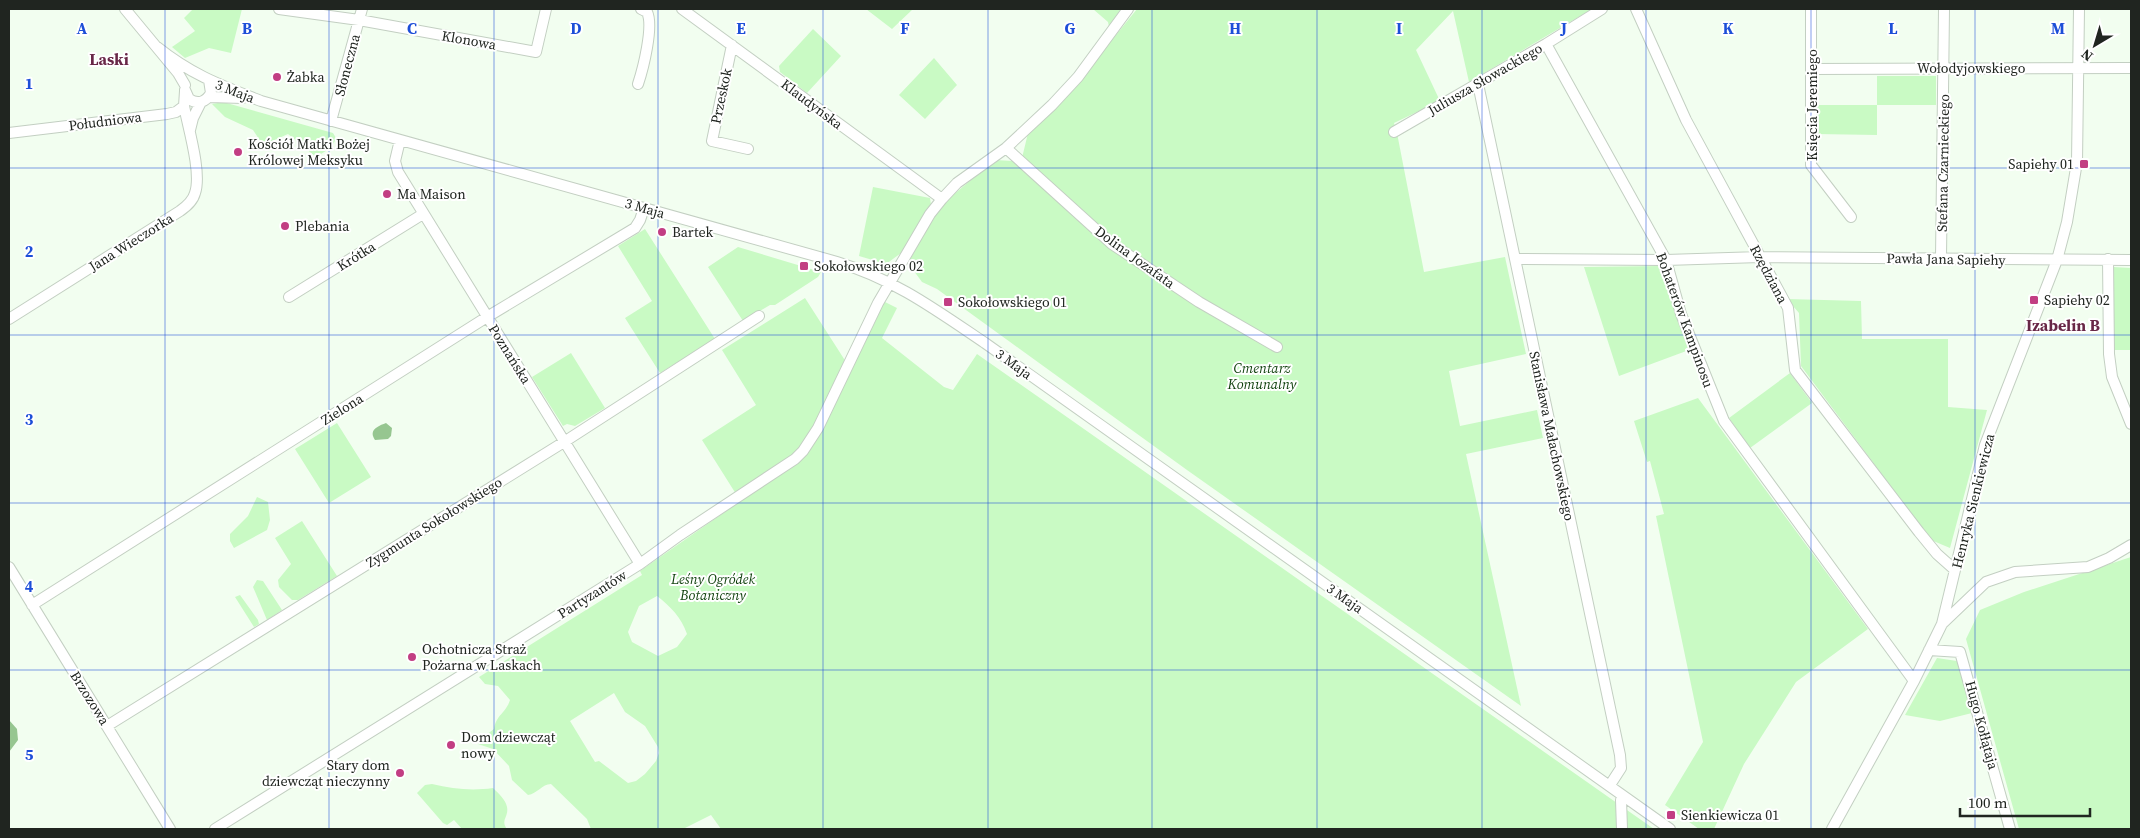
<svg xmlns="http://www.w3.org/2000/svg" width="2140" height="838" font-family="'Source Serif 4',serif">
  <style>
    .green { fill: #c9fac4; fill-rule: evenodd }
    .water { fill: #96c690 }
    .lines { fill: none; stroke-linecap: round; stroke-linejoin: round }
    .minor-casing { stroke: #c3cfc2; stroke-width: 12 }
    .minor { stroke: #fff; stroke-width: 10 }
    .grid { fill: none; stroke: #1d4ed8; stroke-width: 1; stroke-opacity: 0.55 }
    .poi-dot { fill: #c23e83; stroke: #fff; stroke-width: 2 }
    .labels { text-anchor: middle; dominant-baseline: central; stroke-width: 4; stroke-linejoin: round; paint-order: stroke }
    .street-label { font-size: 14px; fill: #202520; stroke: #fff }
    .poi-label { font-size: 14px; fill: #202520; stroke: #fff; text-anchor: start }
    .park-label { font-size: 14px; font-style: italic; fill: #0d3f0a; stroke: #fff }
    .quarter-label { font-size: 16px; font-weight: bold; fill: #682747; stroke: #fff }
    .grid-label { font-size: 16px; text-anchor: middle; font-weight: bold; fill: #1d4ed8; stroke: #fff; stroke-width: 4; stroke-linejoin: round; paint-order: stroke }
  </style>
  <rect width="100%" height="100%" fill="#f2fef0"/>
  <path class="green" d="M193 9H242L231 53 209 48 185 58 172 47 195 31 184 18Z
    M866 9H913L892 29Z
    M1093 9H1124L1109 27 1108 22Z
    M1137 9H1592L1469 82 1453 11 1416 50 1440 101 1394 123 1397 133 1424 272 1505 257 1526 354 1449 371 1460 426 1537 410 1543 438 1466 454 1521 706 1187 470 937 289 922 282 908 263 936 213 947 200 995 160 1013 161 1077 220 1080 219 1022 158 1028 133 1082 77Z
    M813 29 841 56 807 93 780 72 779 66Z
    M934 58 957 85 925 119 899 95Z
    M1877 76H1936V105H1877V135L1816 134 1817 105H1877Z
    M223 102 333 133 336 138C333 148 324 152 316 157L288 134 263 145 253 130 225 117 212 104Z
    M873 187 930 198 931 205 908 248 886 264 859 256Z
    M645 229 715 339 660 373 625 318 652 301 618 246Z
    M738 247 821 272 818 277 775 305H770L743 321 708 267Z
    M1660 266 1689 350 1619 376 1584 267Z
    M2113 267 2131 268V350H2114Z
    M805 298 846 362 818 423 794 458 736 494 702 440 756 405 722 350Z
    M1787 299 1861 301 1862 339H1948V407L1987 410 1950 548 1931 540 1801 366 1799 313Z
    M881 300 897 308 882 338 944 387 953 390 977 354 1654 829H721L711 815 683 829H591L587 819 551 784C542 784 537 794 528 795L512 780 509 766 493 749 478 744V741L494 729C496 715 506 713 510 700L498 686 485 684 479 677 642 575 640 571 798 461ZM657 596C671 607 681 617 687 634L677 647 658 656 632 642 628 632 639 606ZM614 693 625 712 645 726 658 747 659 753 656 761 645 774 636 781 628 783 599 761 595 762 570 721Z
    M571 353 605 408 575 426 567 424 563 426 532 377Z
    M1790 373 1812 403 1750 448 1729 418Z
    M1698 398 1868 629 1796 682 1744 764 1714 829H1699L1665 805 1703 742 1656 516 1664 514 1650 461 1647 462 1634 421Z
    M337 423 371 477 329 503 295 449Z
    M257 497 268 502 270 520 267 530 234 548 230 541V534L248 516Z
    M302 521 337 576 298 600H292L279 587 278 580 291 564 275 538Z
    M2131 557V829H2019L1966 639 1980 610 2024 592Z
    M257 580 263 581 282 610 267 620 253 587Z
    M240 595 258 620 259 624 254 627 235 597Z
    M1937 658 1957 661 1972 713 1940 721 1905 715Z
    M432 784C453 789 472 791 493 788 498 793 506 800 507 807 509 817 500 820 507 829H462L454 820 447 825 443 823 417 793 425 785Z"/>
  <path class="water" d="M386 423 392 428 391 436 388 439 375 440C368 430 378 426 386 423Z
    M9 720 17 729 18 740 9 752Z"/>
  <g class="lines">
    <g class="minor-casing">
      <path id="minor" d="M125 9 178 73 185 85
        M279 9 359 20 536 52 546 9
        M682 9 942 199
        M1636 9 1686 120 1788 308 1795 370 1919 532 1937 554 1955 570
        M1811 9V165L1851 217
        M1546 44 1666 260 1681 314 1724 421 1914 681
        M732 45 712 141 748 149
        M157 47C192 75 220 85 261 101L837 262C894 279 936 310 985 343L1670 829
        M1811 69 2131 68
        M638 84C643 69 654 26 647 12L641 9
        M1478 84 1620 755 1621 768 1610 785
        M185 90 189 99C198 105 206 102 211 93L209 80
        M209 97 243 98
        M331 121 362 9
        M190 130 193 118 201 102
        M1394 132 1546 44 1602 9
        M9 133 167 114 176 112 184 106 185 91
        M400 140 395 161 398 172 640 564
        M1006 148 1112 244 1199 302 1277 347
        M1941 258 1944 9
        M1515 259 1666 260 1760 257 2131 260
        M2108 259 2109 354 2112 377 2131 424
        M289 297 423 214
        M9 319 180 211C187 206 193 201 195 193 202 173 188 127 184 106
        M9 567 170 829
        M32 605 487 317 635 228 640 220 644 208
        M1942 624 1986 582 2015 572 2088 567 2109 558 2131 545
        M1929 650 1960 652 2010 829
        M107 726 564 442 759 316
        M1621 800 1622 829
        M215 829 640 564 680 535 795 459 803 451 818 428 878 303 930 214 942 199 957 183 1006 148 1052 105 1078 77 1128 9
        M1832 829 1914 681 1942 624 1985 445 2057 260 2067 222 2077 162 2079 9"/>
    </g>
    <use href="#minor" class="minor"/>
  </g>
  <path class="grid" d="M165 9V829M329 9V829M494 9V829M658 9V829M823 9V829M988 9V829M1152 9V829M1317 9V829M1482 9V829M1646 9V829M1811 9V829M1975 9V829M9 168H2131M9 335H2131M9 503H2131M9 670H2131"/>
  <g class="poi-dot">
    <circle cx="277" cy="77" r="5"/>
    <circle cx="238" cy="152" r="5"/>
    <rect x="2079" y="159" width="10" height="10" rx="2.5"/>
    <circle cx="387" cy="194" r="5"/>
    <circle cx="285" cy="226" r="5"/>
    <circle cx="662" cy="232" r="5"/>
    <rect x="799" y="261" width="10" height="10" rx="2.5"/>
    <rect x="2029" y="295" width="10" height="10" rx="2.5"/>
    <rect x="943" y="297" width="10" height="10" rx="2.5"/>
    <circle cx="412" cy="657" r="5"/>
    <circle cx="451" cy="745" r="5"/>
    <circle cx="400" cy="773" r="5"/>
    <rect x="1666" y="810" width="10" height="10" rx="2.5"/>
  </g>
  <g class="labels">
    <g class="street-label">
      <text transform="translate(469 40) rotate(10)">Klonowa</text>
      <text transform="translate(347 65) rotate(-75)">Słoneczna</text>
      <text x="1971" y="68">Wołodyjowskiego</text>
      <text transform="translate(1485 79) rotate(-30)">Juliusza Słowackiego</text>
      <text transform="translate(235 91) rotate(21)">3 Maja</text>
      <text transform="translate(721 96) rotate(-78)">Przeskok</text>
      <text transform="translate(812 104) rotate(37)">Klaudyńska</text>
      <text transform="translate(1812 105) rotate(-90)">Księcia Jeremiego</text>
      <text transform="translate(105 121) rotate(-7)">Południowa</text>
      <text transform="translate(1943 163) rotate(-89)">Stefana Czarnieckiego</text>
      <text transform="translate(645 208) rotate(16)">3 Maja</text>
      <text transform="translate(131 242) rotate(-32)">Jana Wieczorka</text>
      <text transform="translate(356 256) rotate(-32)">Krótka</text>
      <text transform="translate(1135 257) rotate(36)">Dolina Jozafata</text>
      <text transform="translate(1946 259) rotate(1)">Pawła Jana Sapiehy</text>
      <text transform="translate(1769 274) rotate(62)">Rzędziana</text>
      <text transform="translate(1685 320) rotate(70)">Bohaterów Kampinosu</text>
      <text transform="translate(510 354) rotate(58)">Poznańska</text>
      <text transform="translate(1014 364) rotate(36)">3 Maja</text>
      <text transform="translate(342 409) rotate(-32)">Zielona</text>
      <text transform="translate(1552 436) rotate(78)">Stanisława Małachowskiego</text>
      <text transform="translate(1973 501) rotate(-76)">Henryka Sienkiewicza</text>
      <text transform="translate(434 522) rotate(-32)">Zygmunta Sokołowskiego</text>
      <text transform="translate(592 594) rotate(-32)">Partyzantów</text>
      <text transform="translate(1345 598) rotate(35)">3 Maja</text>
      <text transform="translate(90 698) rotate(58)">Brzozowa</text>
      <text transform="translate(1982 725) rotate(75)">Hugo Kołłątaja</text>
    </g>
    <g class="poi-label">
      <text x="287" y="77">Żabka</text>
      <text x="248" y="144">Kościół Matki Bożej<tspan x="248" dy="16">Królowej Meksyku</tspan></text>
      <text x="2074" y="164" text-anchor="end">Sapiehy 01</text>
      <text x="397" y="194">Ma Maison</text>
      <text x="295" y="226">Plebania</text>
      <text x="672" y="232">Bartek</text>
      <text x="814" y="266">Sokołowskiego 02</text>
      <text x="2044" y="300">Sapiehy 02</text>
      <text x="958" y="302">Sokołowskiego 01</text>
      <text x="422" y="649">Ochotnicza Straż<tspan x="422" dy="16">Pożarna w Laskach</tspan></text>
      <text x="461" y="737">Dom dziewcząt<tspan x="461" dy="16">nowy</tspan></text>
      <text x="390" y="765" text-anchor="end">Stary dom<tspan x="390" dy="16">dziewcząt nieczynny</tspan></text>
      <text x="1681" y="815">Sienkiewicza 01</text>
    </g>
    <g class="park-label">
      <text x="1262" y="368">Cmentarz<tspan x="1262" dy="16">Komunalny</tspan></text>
      <text x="713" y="579">Leśny Ogródek<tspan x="713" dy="16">Botaniczny</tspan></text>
    </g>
    <g class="quarter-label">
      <text x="109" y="59">Laski</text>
      <text x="2063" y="325">Izabelin B</text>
    </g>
  </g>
  <g class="grid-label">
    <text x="82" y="34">A</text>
    <text x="247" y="34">B</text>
    <text x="412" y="34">C</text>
    <text x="576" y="34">D</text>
    <text x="741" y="34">E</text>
    <text x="905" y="34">F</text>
    <text x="1070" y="34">G</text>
    <text x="1235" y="34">H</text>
    <text x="1399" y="34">I</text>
    <text x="1564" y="34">J</text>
    <text x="1728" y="34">K</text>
    <text x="1893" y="34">L</text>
    <text x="2058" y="34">M</text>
    <text x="29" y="89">1</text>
    <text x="29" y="257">2</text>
    <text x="29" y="425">3</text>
    <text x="29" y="592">4</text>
    <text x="29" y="760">5</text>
  </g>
  <rect width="2140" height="838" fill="none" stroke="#202520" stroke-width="20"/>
  <g transform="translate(2095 45) rotate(218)" stroke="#ffffff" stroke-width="4" paint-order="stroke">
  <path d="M0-4L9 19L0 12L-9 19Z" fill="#202520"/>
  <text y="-8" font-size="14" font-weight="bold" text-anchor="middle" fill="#202520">N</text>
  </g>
  <path d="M1960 808v8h130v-8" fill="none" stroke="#202520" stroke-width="2.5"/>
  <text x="1968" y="808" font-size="15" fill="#202520" stroke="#ffffff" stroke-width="4" paint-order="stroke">100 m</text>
</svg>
